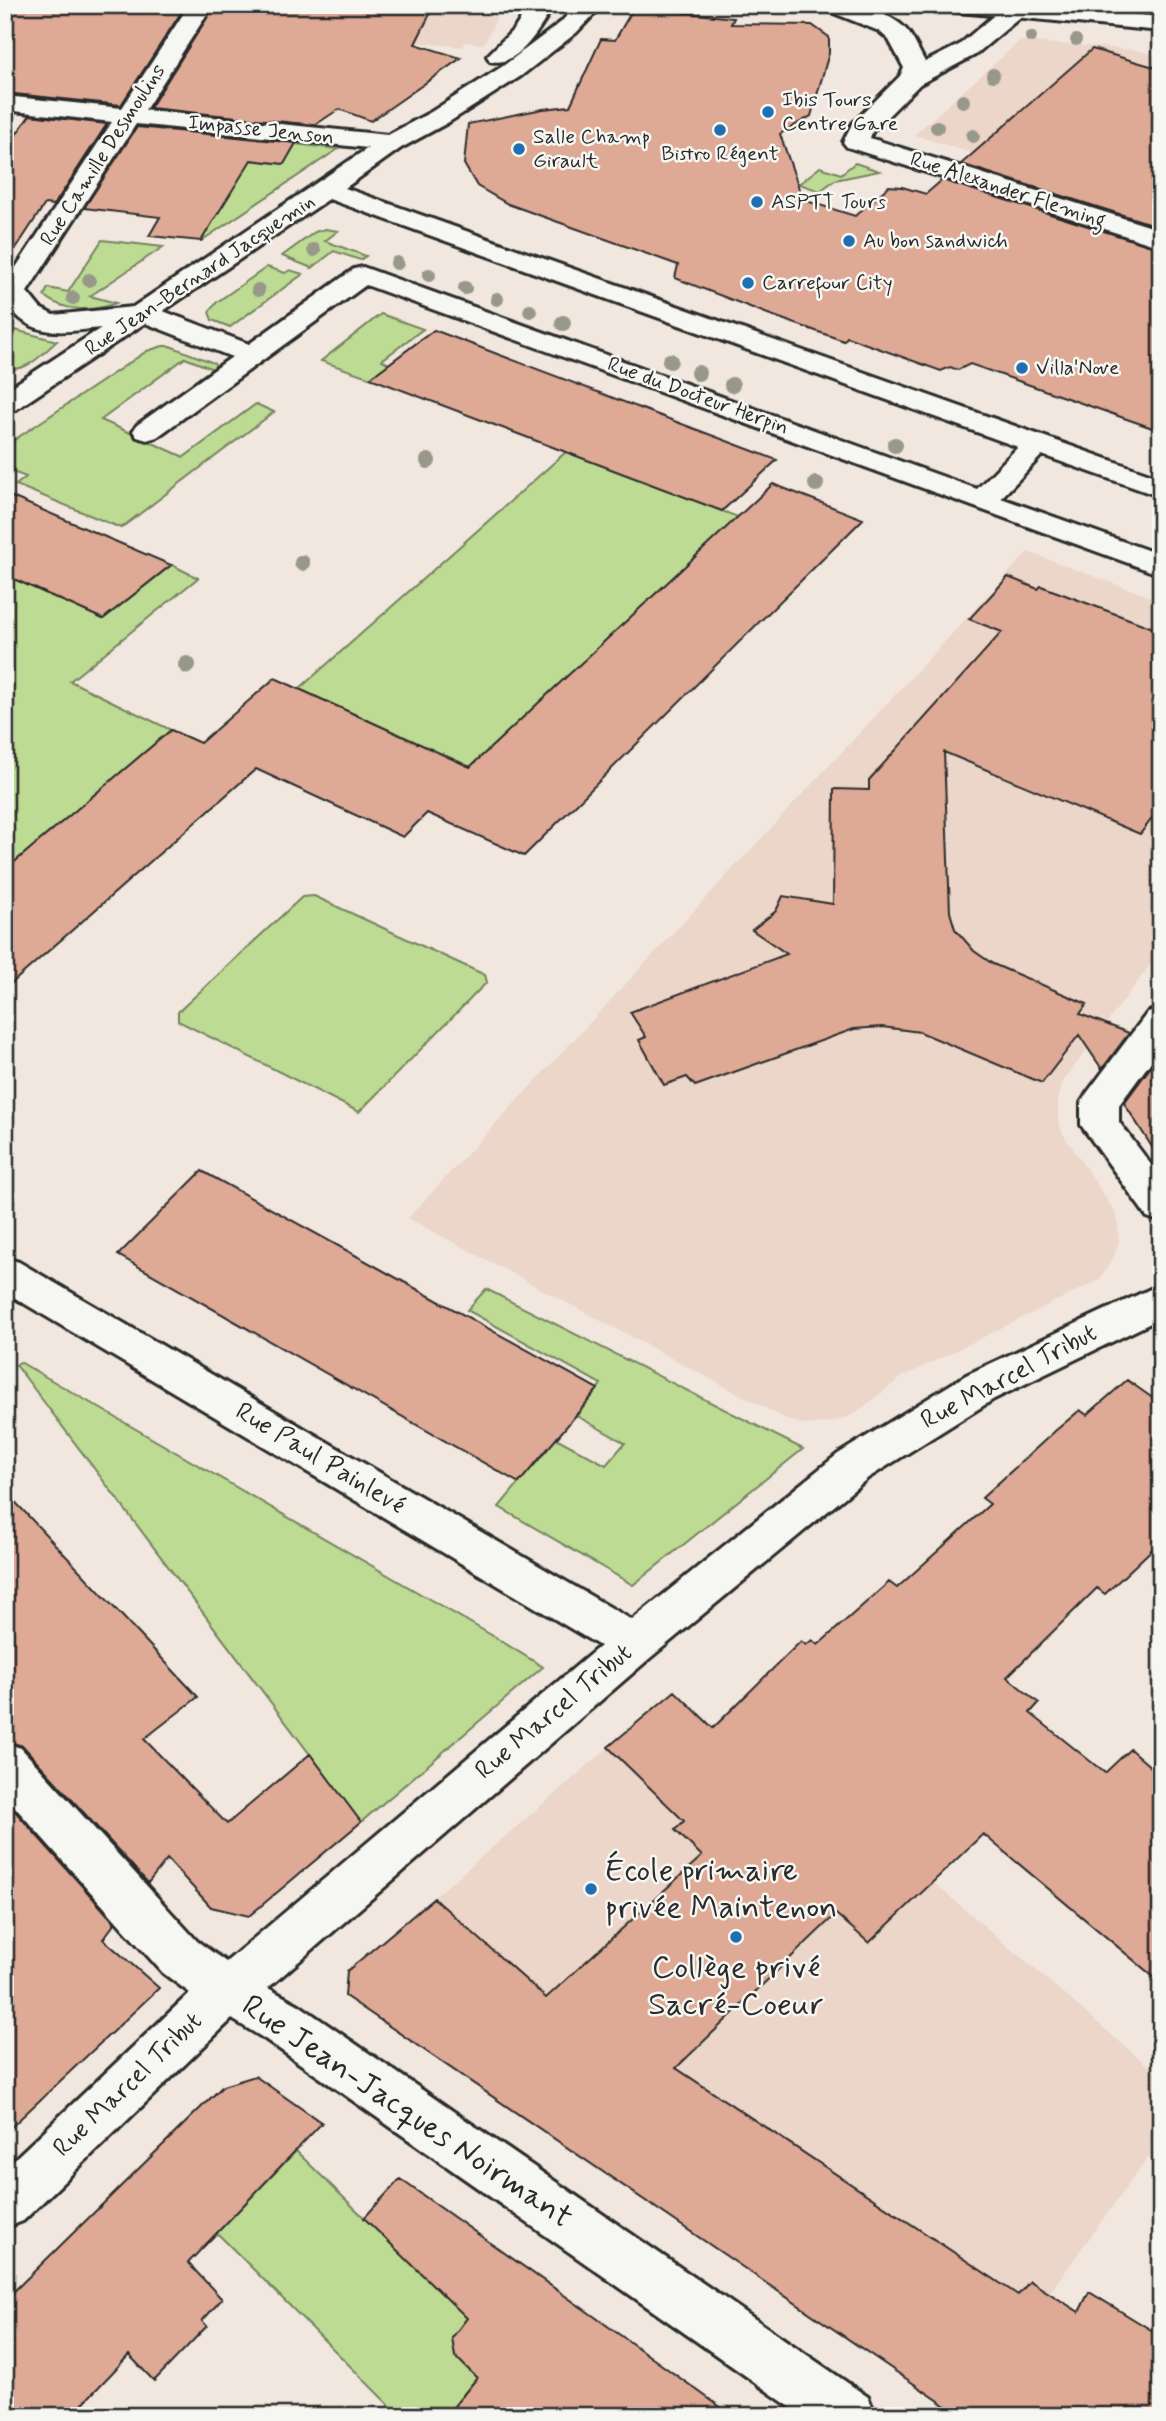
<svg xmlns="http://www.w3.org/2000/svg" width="1166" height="2421" font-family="Mynerve,sans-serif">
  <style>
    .built { fill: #ecd5c9 }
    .green { fill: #bddb93; stroke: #74835f; stroke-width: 2 }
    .building { fill: #dfaa95; stroke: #2b2b2b; stroke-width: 2 }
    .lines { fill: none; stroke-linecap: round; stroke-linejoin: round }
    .street-casing { stroke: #2b2b2b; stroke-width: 6 }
    .secondary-casing { stroke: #2b2b2b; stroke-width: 6 }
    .street { fill: #f6f6f2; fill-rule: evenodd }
    .secondary { fill: #f6f6f2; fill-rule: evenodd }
    .tree { fill: #98988a }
    .poi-dot { fill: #1f6fb2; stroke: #f6f6f2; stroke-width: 2.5 }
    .labels { text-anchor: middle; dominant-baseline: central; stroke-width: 5; stroke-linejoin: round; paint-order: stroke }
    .far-poi-label { font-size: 21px; fill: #2b2b2b; stroke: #f6f6f2; text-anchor: start }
    .far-street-label { font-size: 21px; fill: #2b2b2b; stroke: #f6f6f2 }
    .street-label { font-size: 26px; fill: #2b2b2b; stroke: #f6f6f2 }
    .near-poi-label { font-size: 32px; fill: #2b2b2b; stroke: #f6f6f2; text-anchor: start }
    .near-street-label { font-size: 32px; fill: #2b2b2b; stroke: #f6f6f2 }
  </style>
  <rect width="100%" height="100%" fill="#f1e7df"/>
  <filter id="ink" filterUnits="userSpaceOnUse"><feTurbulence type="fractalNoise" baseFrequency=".0143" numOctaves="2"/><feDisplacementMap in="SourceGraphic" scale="14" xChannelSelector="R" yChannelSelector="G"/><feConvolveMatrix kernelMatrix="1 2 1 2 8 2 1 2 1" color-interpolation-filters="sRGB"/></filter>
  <g filter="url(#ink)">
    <path class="built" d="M402 9 497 17 484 44 465 42 462 47 385 39Z
      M1020 41 1136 50 1161 57V212L914 135Z
      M1028 552 1161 601V950L1062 1083 1058 1101V1120L1063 1134 1117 1215 1119 1241 1113 1258 1099 1280 902 1377 853 1415 833 1422 807 1425 788 1420 408 1218Z
      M675 1691 719 1733 880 1837 1161 2077V2140L960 2415 523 2118 543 2088 519 2066 496 2100 345 1996 347 1972Z"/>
    <path class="green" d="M295 144 338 149 201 241 249 160 283 164Z
      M855 163 879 171 835 180 820 191 799 184 820 167 841 174Z
      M325 229 338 231 325 241 366 256 360 260 334 251 312 268 282 256 315 232Z
      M102 240 163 247 90 296 116 303C93 312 64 312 44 296L48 288 68 292Z
      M267 267 285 273 290 270 303 274 230 327 212 320 209 312 217 302Z
      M381 314 423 329 382 360 389 364 371 378 321 361Z
      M15 330 57 341C41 355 29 371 7 369L5 344Z
      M163 346H170L214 363 217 366 213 369 185 358 101 420 184 457 256 404 274 412 121 528 16 485 26 477 5 469V446L147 351Z
      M567 451 738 517 470 767 299 689Z
      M172 565 198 578 70 681 171 730 5 870V575L103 619Z
      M314 896 485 975 487 982 359 1112 178 1021V1012L302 897Z
      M486 1289 803 1449 633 1585 499 1507 556 1438 606 1465 625 1443 577 1416 601 1384 467 1310Z
      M20 1362 493 1636 543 1667 361 1822 16 1365Z
      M296 2151 467 2318 452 2338 455 2356 477 2378 446 2416H400L217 2233Z"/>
    <path class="building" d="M5 5 90 11 93 5H186L121 105 5 93Z
      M215 5H369L431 12 415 44 461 58 371 121 339 109 315 125 150 108Z
      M633 9H651L734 18 731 24 812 25 829 37V53L811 116 780 134 803 200 855 216 889 186 902 187 926 194 942 180 1161 249V431L970 364 958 370 950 367 941 371 847 337 844 341 768 314 675 278 678 265 508 204 477 186 464 164 468 124 543 109 570 106 601 39 615 40Z
      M1092 49 1161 69V227L961 164Z
      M30 115 107 124 54 205 45 204 5 265V150Z
      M137 127 296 143 284 164 251 160 201 241 149 236 160 217 84 208Z
      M434 330 777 460 722 511 370 378Z
      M773 484 863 519 524 856 427 813 403 837 256 769 5 989V870L171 730 200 743 275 678 470 767Z
      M5 494 103 536 171 565 103 619 5 575Z
      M1008 577 1038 589 1041 586 1161 631V807L1140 834 944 752 950 912 955 929 974 951 993 964 1087 1004 1080 1014 1129 1033 1102 1069 1079 1035 1042 1083 920 1032 882 1027 854 1029 695 1086 687 1077 664 1085 639 1040 646 1037 630 1012 787 954 752 930 776 911 783 896 833 904 834 789 869 790V780L1002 632 969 619Z
      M1161 1053V1161L1124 1103Z
      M202 1171 393 1276 598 1389 519 1483 118 1255Z
      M1127 1380 1161 1404V1541L1105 1594 1097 1588 1007 1677 1039 1703 1030 1713 1105 1773 1130 1749 1161 1776V1983L983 1834 869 1943 836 1914 676 2068 1018 2295 1030 2281 1079 2312 1089 2292 1161 2336V2416H961L345 1996 347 1971 434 1898 546 1998 702 1856 675 1830 684 1821 608 1747 675 1691 713 1728 801 1641 806 1645 812 1640 818 1645 889 1582 897 1588 990 1504 982 1498 1055 1431 1080 1410 1087 1415Z
      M5 1491 198 1697 144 1739 227 1824 310 1754 361 1822 249 1916 211 1907 167 1859 148 1883 23 1746 5 1741Z
      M5 1800 115 1923 103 1939 159 1988 5 2133Z
      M255 2076 322 2123 188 2263 222 2299 202 2321 207 2326 154 2381 129 2355 71 2416H5V2300L223 2086Z
      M400 2179 595 2317 733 2416H446L477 2378 455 2356 452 2338 467 2318 364 2218Z"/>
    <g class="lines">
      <g class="street-casing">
        <path id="street" d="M189 5H213L145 110 388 135 431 112 503 66 560 23 577 5H603L576 33 521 76 449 122 401 148 345 188 1161 478V497L1042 455 1001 498 1161 555V575L366 285 157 437 147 440 137 437 133 431 137 425 232 357 145 323 15 410 5 412V391L101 328C69 331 36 339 13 311L5 313V284L112 122 5 110V96L122 108ZM136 124 368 148 133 307 53 315 40 308 27 292ZM329 199 1018 447 977 489 363 267 354 269 249 344 163 311Z
          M530 5H554C541 26 519 68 490 61L487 56 515 28Z
          M822 5C851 5 890 8 909 33 915 42 920 53 925 62L959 45 1006 5H1023L1027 10 1023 15 975 55 920 84 872 132 870 138 1161 230V247L847 147 843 142 852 124 900 76 904 68 889 40 879 31 826 10Z
          M1161 1008V1048L1119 1105V1122L1161 1178V1222L1147 1217 1081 1125V1103L1087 1093 1148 1012Z
          M5 1258 19 1262 632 1620 838 1454 966 1375 1161 1284V1318L994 1399 868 1478 650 1658 268 1988 299 2005 868 2397 876 2416H803L265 2039 232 2019 23 2221 5 2228V2168L190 1993 163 1973 5 1796V1743L21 1748 197 1941 226 1962 600 1646 5 1292Z"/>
      </g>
      <g class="secondary-casing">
        <path id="secondary" d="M947 5H1037L1161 17V31L959 12 951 10Z"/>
      </g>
      <use href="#street" class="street"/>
      <use href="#secondary" class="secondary"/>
    </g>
    <g class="tree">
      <circle cx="1031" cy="37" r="6"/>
      <circle cx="1076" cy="40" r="6"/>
      <circle cx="993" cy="75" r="7"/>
      <circle cx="963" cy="101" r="7"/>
      <circle cx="937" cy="127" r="7"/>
      <circle cx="973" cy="136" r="7"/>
      <circle cx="314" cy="250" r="7"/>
      <circle cx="397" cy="263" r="7"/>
      <circle cx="429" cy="275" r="7"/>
      <circle cx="89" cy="280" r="7"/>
      <circle cx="465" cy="288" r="7"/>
      <circle cx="258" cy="290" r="7"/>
      <circle cx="73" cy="298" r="7"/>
      <circle cx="497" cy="299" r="7"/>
      <circle cx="530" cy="311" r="7"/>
      <circle cx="563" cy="323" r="8"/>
      <circle cx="670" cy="361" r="8"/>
      <circle cx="698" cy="373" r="8"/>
      <circle cx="732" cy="385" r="8"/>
      <circle cx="895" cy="445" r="8"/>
      <circle cx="428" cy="461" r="8"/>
      <circle cx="816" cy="484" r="8"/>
      <circle cx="302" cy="563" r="8"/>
      <circle cx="187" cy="665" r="9"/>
    </g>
  </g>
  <g class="poi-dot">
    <circle cx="768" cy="112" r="7"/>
    <circle cx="720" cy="130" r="7"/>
    <circle cx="519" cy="149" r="7"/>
    <circle cx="757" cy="202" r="7"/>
    <circle cx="849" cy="241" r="7"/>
    <circle cx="748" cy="283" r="7"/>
    <circle cx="1022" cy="368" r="7"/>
    <circle cx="591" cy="1889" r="7"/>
    <circle cx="736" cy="1937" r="7"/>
  </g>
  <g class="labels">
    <g class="far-poi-label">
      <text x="782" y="100">Ibis Tours<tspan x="782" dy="24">Centre Gare</tspan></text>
      <text x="533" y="137">Salle Champ<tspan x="533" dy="24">Girault</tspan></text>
      <text x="720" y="154" text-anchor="middle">Bistro Régent</text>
      <text x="771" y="202">ASPTT Tours</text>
      <text x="863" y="241">Au bon sandwich</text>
      <text x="762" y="283">Carrefour City</text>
      <text x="1036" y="368">Villa'Nove</text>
    </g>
    <g class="far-street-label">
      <text transform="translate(261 130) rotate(6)">Impasse Jenson</text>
      <text transform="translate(103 155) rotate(-57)">Rue Camille Desmoulins</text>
      <text transform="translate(1008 190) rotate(18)">Rue Alexander Fleming</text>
      <text transform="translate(200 275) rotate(-34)">Rue Jean-Bernard Jacquemin</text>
      <text transform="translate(698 396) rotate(20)">Rue du Docteur Herpin</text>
    </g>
    <g class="street-label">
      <text transform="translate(1009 1377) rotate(-28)">Rue Marcel Tribut</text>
      <text transform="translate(320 1459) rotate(31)">Rue Paul Painlevé</text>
      <text transform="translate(554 1712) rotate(-40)">Rue Marcel Tribut</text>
      <text transform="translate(128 2085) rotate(-44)">Rue Marcel Tribut</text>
    </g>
    <g class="near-poi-label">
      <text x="605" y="1871">École primaire<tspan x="605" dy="37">privée Maintenon</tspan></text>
      <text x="736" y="1968" text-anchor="middle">Collège privé<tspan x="736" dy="37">Sacré-Coeur</tspan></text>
    </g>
    <g class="near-street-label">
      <text transform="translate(407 2112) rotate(34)">Rue Jean-Jacques Noirmant</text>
    </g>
  </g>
  <rect width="1166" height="2421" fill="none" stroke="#f6f6f2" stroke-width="28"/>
  <rect x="14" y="14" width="1138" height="2393" fill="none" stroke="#2b2b2b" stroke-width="2.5" filter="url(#ink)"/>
</svg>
